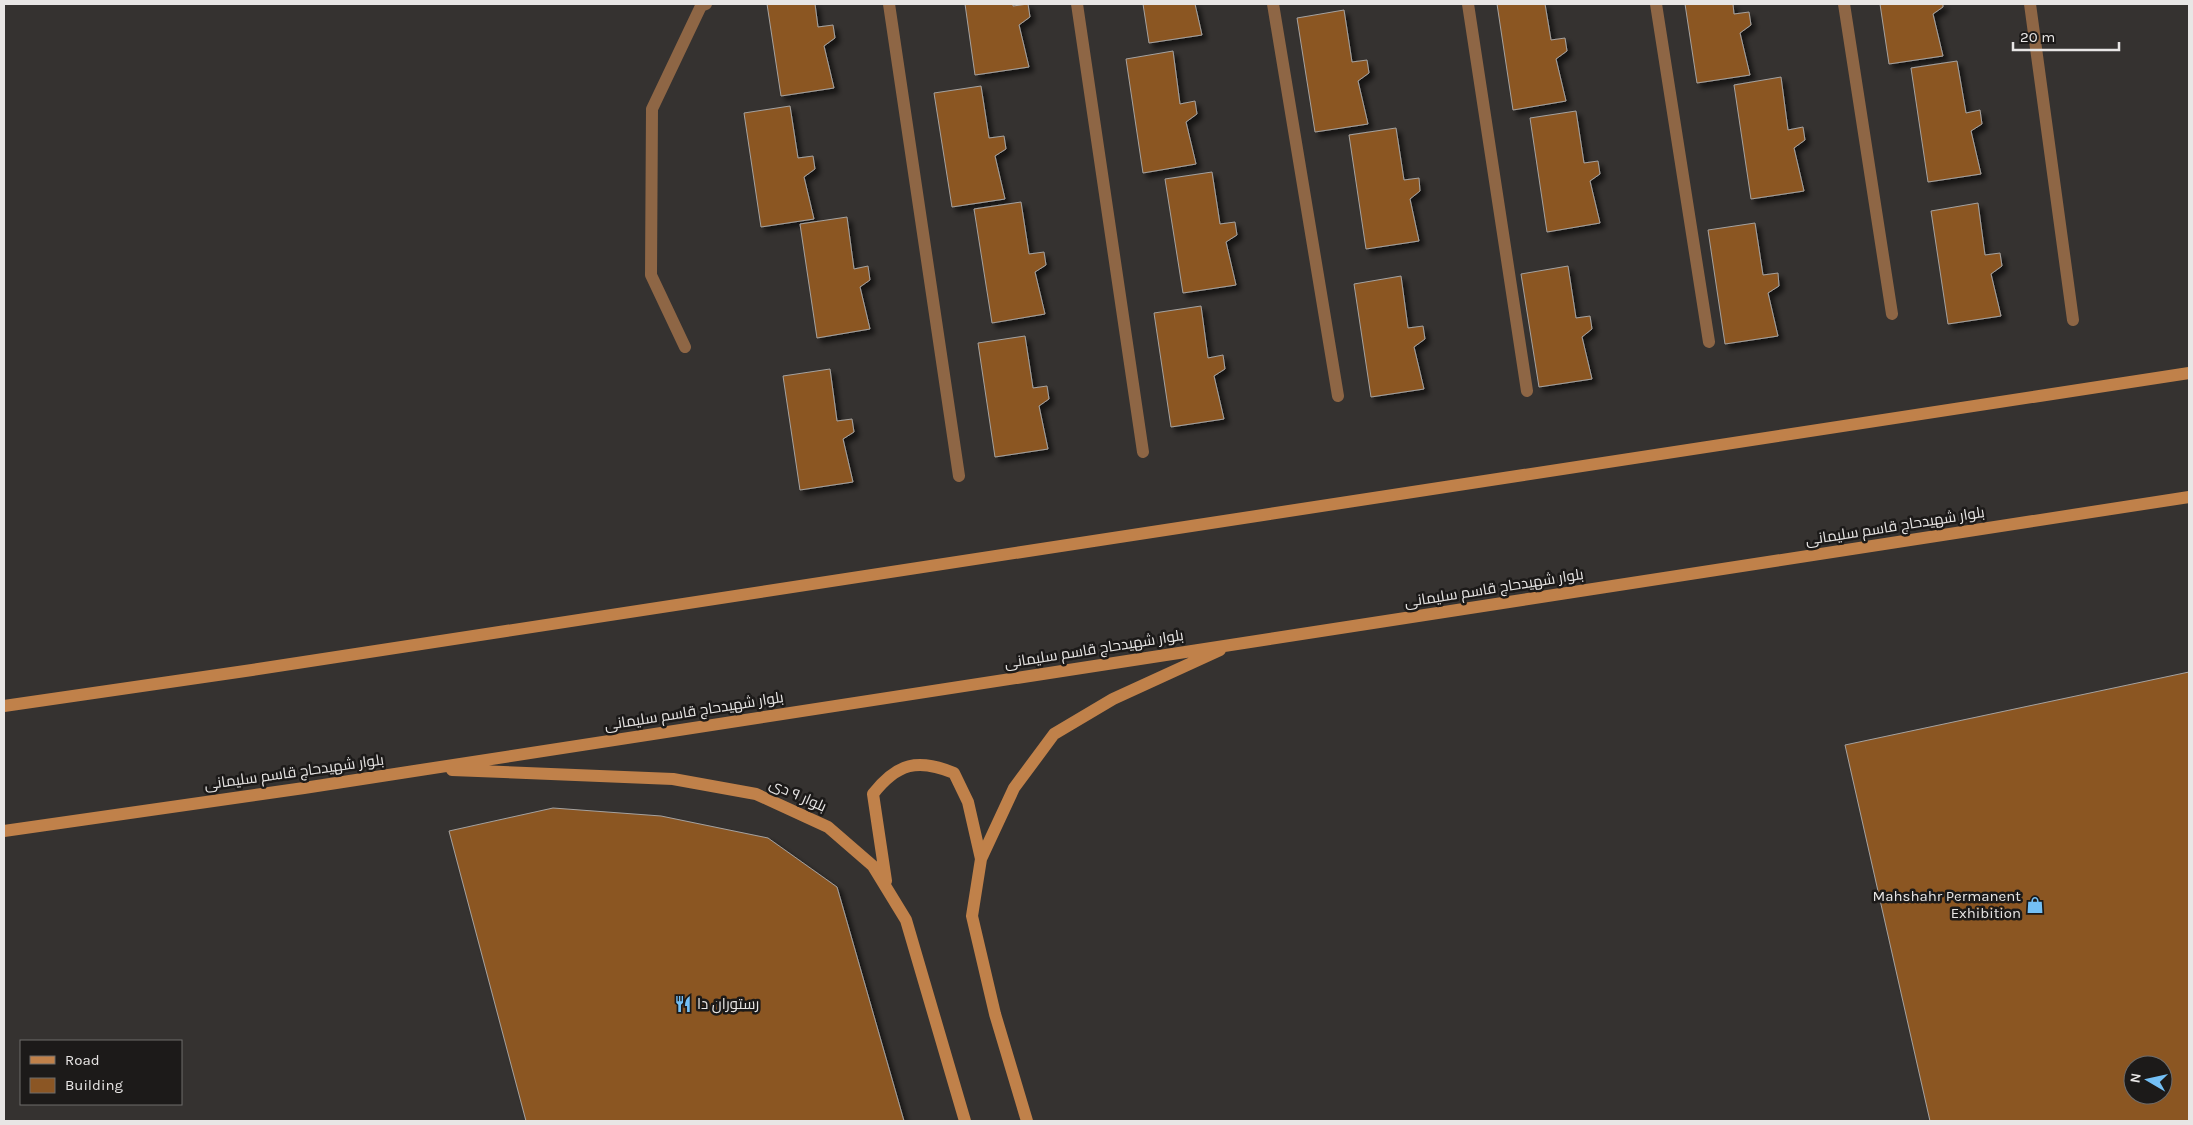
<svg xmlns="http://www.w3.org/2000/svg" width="2193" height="1125" font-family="Karla,Cairo,sans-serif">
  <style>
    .building { fill: #8b5624; stroke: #a5a29f; fill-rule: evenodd; filter: url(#shadow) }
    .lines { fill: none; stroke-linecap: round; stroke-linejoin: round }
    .minor { stroke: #8e6645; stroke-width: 12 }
    .secondary { stroke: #c0814a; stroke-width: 12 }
    .labels { text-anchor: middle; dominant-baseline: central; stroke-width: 5; stroke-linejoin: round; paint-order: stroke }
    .street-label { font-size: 15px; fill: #e8e6e5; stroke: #1c1a19 }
    .poi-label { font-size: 15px; fill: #e8e6e5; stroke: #1c1a19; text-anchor: end }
  </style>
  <defs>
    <filter id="shadow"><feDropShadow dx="4.5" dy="4.5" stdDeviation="2.5" flood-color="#0009"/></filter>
  </defs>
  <rect width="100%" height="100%" fill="#353230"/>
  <path class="building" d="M767 4H815L818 27 833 25 835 38 824 46 834 88 781 96Z
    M965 4H1013V6L1028 4 1030 17 1019 25 1029 67 975 75Z
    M1143 4H1195L1202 35 1149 43Z
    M1497 4H1545L1551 40 1565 38 1567 51 1556 59 1566 101 1513 110Z
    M1685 4H1733L1734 14 1749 12 1751 25 1740 33 1750 75 1697 83Z
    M1880 4H1943V7L1933 14 1943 56 1889 64Z
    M1344 10 1352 62 1367 60 1369 73 1358 81 1368 124 1315 132 1297 18Z
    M1173 51 1180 104 1195 101 1197 114 1186 122 1196 164 1143 173 1126 59Z
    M1957 61 1966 113 1980 110 1982 124 1971 131 1981 174 1928 182 1911 68Z
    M1781 77 1788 130 1803 127 1805 140 1794 148 1804 191 1751 199 1734 85Z
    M981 86 989 138 1004 136 1006 149 995 156 1005 199 952 207 934 93Z
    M790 106 798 158 813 156 815 169 804 177 814 219 761 227 744 113Z
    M1576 111 1584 163 1598 161 1600 174 1590 181 1600 223 1547 232 1530 118Z
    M1396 128 1404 180 1419 178 1420 191 1410 199 1419 241 1366 249 1349 135Z
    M1212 172 1220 224 1235 222 1237 235 1226 242 1236 285 1183 293 1165 179Z
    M1021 202 1029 254 1044 252 1046 265 1035 272 1045 314 992 323 974 209Z
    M1978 203 1985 255 2000 253 2002 266 1991 274 2001 316 1948 324 1931 211Z
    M847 217 854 269 868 266 870 280 860 287 870 329 817 338 800 224Z
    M1755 223 1763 275 1778 273 1779 286 1768 293 1778 336 1725 344 1708 230Z
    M1568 266 1576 318 1590 316 1592 329 1582 337 1592 379 1539 387 1521 274Z
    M1401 276 1408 328 1423 326 1425 339 1414 347 1424 389 1371 397 1354 284Z
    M1201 306 1208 358 1223 355 1225 369 1214 376 1224 419 1171 427 1154 313Z
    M1025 336 1033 388 1047 386 1049 399 1039 406 1048 449 995 457 978 343Z
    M830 369 837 421 852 419 854 432 843 439 853 482 800 490 783 376Z
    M2189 672V1121H1930L1845 745ZM2133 1065H2163V1095H2133Z
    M553 808 661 816 768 838 837 887 904 1121H526L449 831Z"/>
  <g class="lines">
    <path class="minor" d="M889 4 959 476
      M1077 4 1143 452
      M1273 4 1338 396
      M1468 4 1527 391
      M1656 4 1709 342
      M1844 4 1892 314
      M2030 4 2073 320
      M685 347 651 275 652 109 701 6 706 4"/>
    <path class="secondary" d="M4 706 252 670 2189 373
      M452 770 673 779 756 794 828 827 873 866 906 920 965 1121
      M4 831 304 788 2189 497
      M886 881 873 794C897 763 918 758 954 773L968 802 981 859
      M1027 1121 995 1014 972 916 981 859 1014 788 1054 734 1113 699 1220 650"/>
  </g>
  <defs>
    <g id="shop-bare" transform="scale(1.35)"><path d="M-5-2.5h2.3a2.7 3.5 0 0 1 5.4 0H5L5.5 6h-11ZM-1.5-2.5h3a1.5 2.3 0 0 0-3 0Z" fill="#74c0f6" stroke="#1c1a19" stroke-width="2.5" paint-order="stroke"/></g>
    <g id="restaurant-bare" transform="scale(1.35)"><path d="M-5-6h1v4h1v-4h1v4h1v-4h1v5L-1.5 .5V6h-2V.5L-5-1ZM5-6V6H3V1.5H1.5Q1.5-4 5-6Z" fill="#74c0f6" stroke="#1c1a19" stroke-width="2.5" paint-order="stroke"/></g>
  </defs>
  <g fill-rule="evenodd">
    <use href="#shop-bare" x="2035" y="905"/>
    <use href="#restaurant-bare" x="683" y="1004"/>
  </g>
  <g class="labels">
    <g class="street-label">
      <text transform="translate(1895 526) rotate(-9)">بلوار شهیدحاج قاسم سلیمانی</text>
      <text transform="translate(1494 588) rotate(-9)">بلوار شهیدحاج قاسم سلیمانی</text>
      <text transform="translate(1094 649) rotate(-9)">بلوار شهیدحاج قاسم سلیمانی</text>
      <text transform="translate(694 711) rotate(-9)">بلوار شهیدحاج قاسم سلیمانی</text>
      <text transform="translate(294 772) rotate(-8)">بلوار شهیدحاج قاسم سلیمانی</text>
      <text transform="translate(798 795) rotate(24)">بلوار ۹ دی</text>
    </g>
    <g class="poi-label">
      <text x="2021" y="896">Mahshahr Permanent<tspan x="2021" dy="17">Exhibition</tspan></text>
      <text x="697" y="1004" text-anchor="start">رستوران دا</text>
    </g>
  </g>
  <rect width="2193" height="1125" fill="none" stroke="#e8e6e5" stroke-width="10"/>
  <rect x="20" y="1040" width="162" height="65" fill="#1c1a19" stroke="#6e6c6b"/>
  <rect x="30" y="1056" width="25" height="8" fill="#c0814a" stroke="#6e6c6b"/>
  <text x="65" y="1065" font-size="15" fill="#e8e6e5">Road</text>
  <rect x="30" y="1078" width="25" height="15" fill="#8b5624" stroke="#6e6c6b"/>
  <text x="65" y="1090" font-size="15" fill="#e8e6e5">Building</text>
  <g transform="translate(2148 1080) rotate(279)"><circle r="24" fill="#1c1a19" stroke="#6e6c6b"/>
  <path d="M0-4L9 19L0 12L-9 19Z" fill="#74c0f6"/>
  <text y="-8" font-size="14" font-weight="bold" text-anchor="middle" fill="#e8e6e5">N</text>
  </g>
  <path d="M2013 42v8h106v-8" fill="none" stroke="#e8e6e5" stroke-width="2.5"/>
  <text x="2020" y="42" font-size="15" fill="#e8e6e5" stroke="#1c1a19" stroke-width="4" paint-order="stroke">20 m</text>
</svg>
